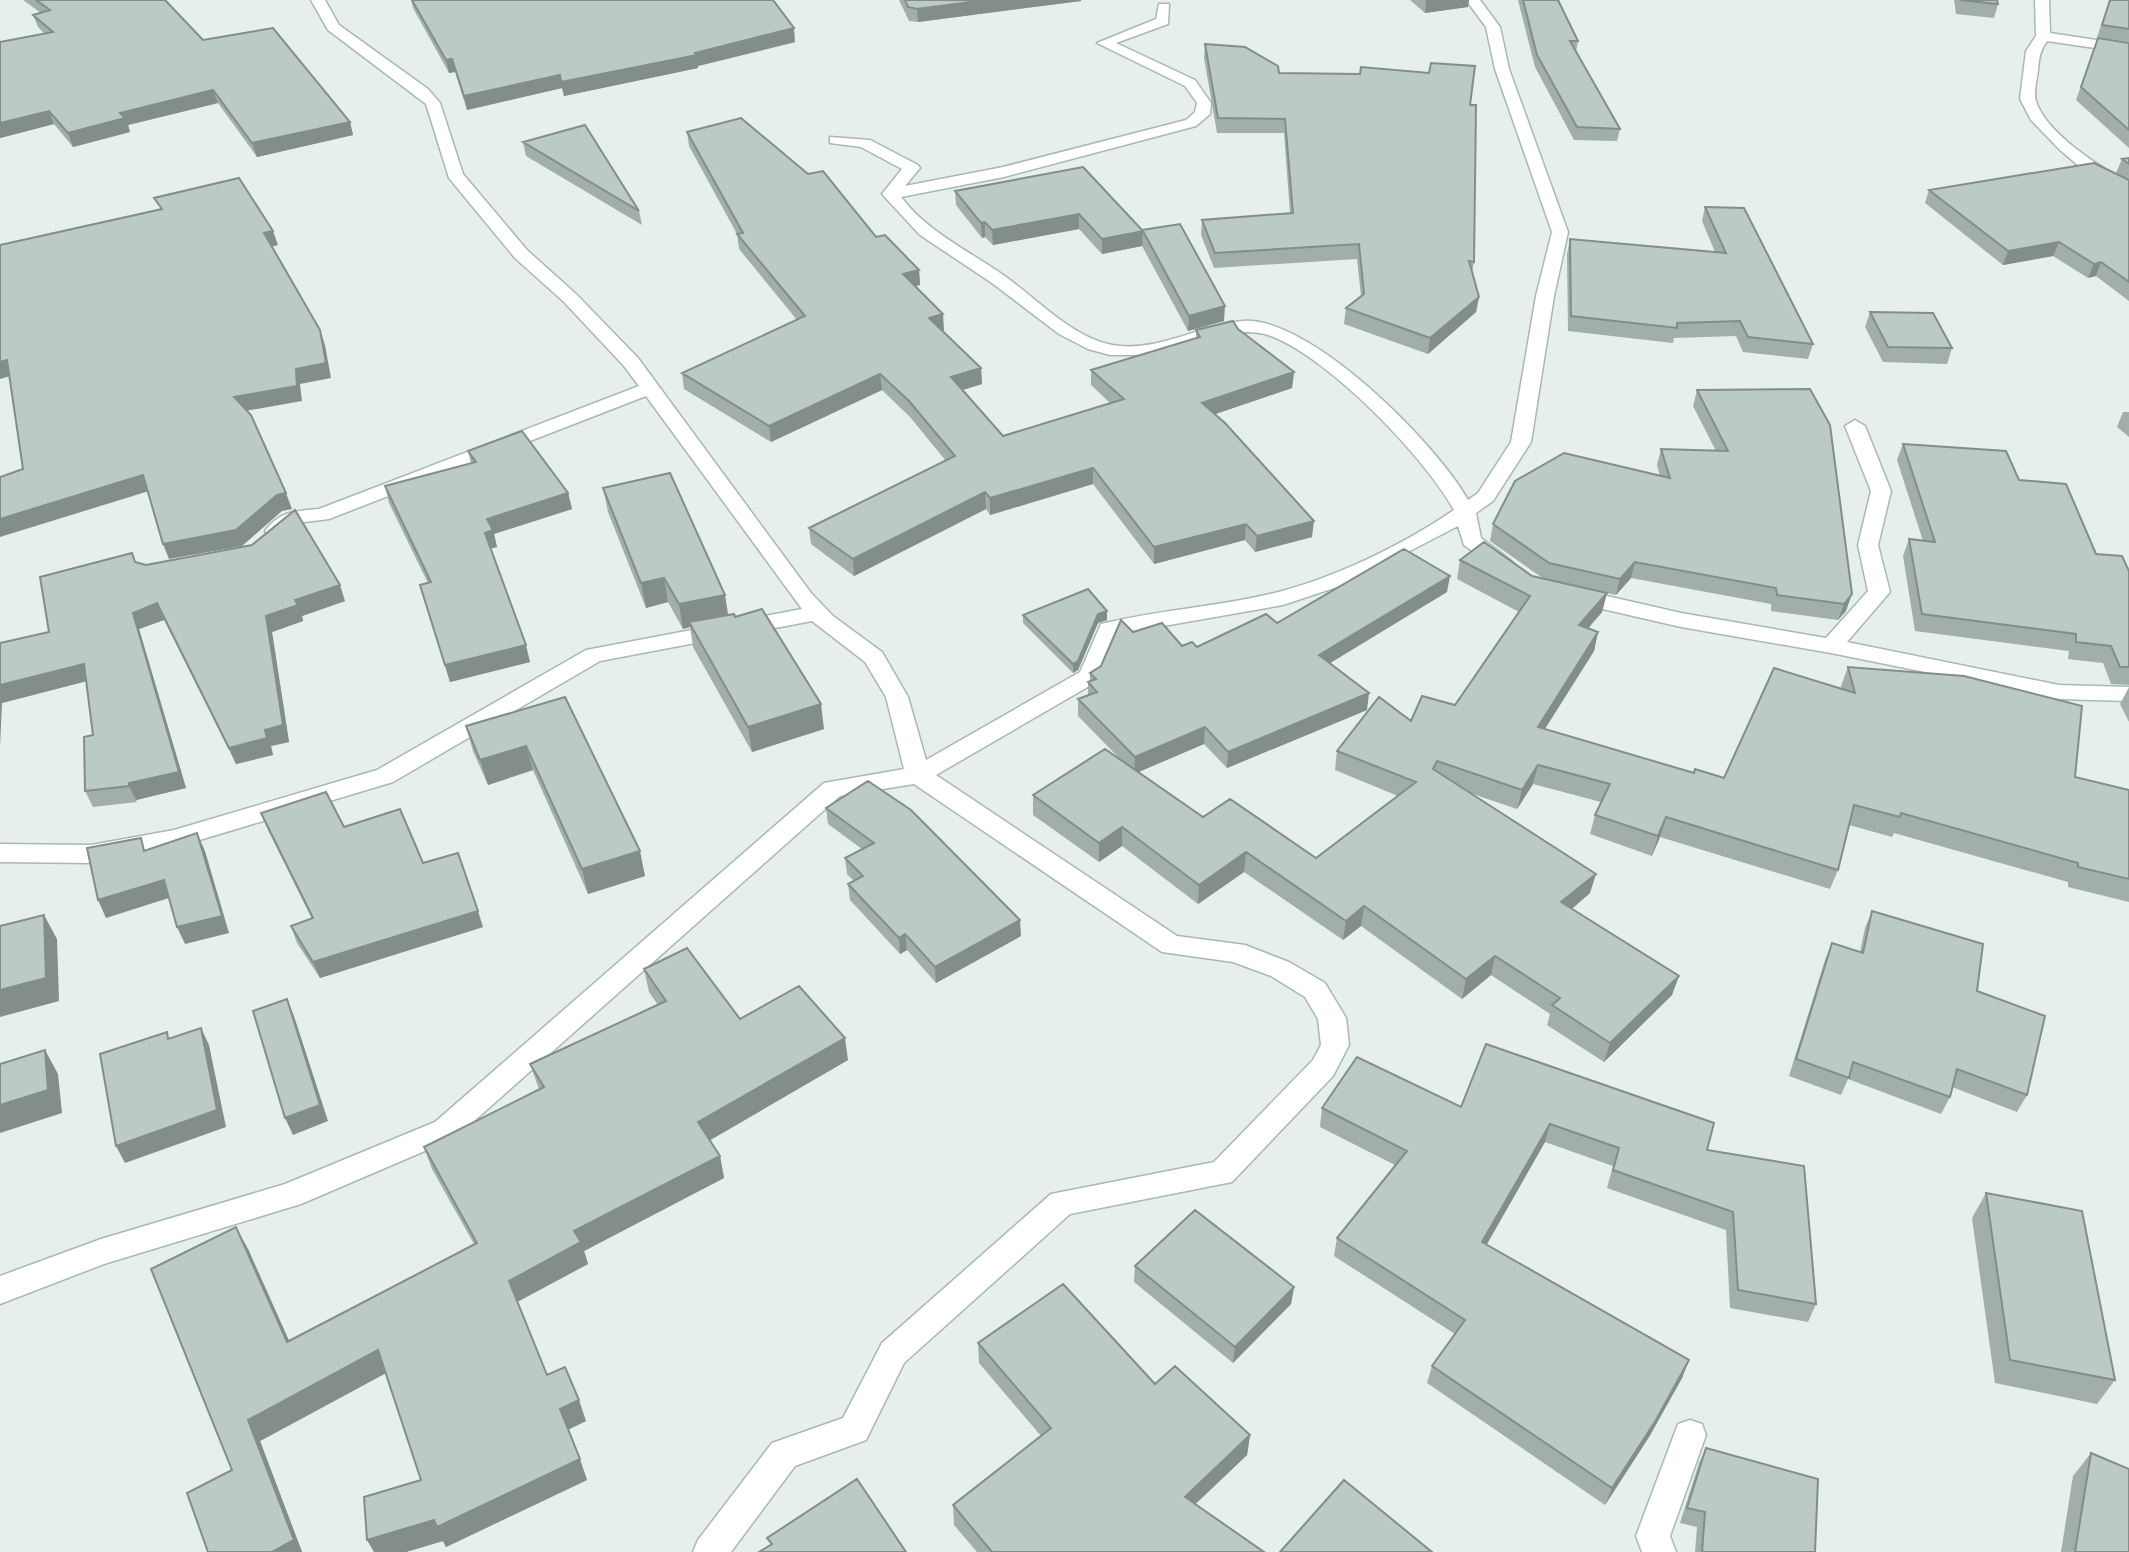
<svg xmlns="http://www.w3.org/2000/svg" width="2129" height="1552" font-family="Montserrat,sans-serif">
  <style>
    .lines { fill: none; stroke-linecap: round; stroke-linejoin: round }
    .minor-casing { stroke: #a8b8b2; stroke-width: 3 }
    .minor { fill: #fff; fill-rule: evenodd }
    .wall { fill: #a1aea9 }
    .shaded-wall { fill: #838d89 }
    .building { fill: #bbcac4; stroke: #838d89; stroke-width: 2 }
  </style>
  <rect width="100%" height="100%" fill="#e6efeb"/>
  <g class="lines">
    <g class="minor-casing">
      <path id="minor" d="M311 0H325L339 25 428 89 440 103 463 174 527 250 576 294 638 358 811 593 833 616 882 652 908 697 926 760 1080 672 1101 624C1157 610 1215 607 1270 594 1331 580 1403 545 1454 510 1424 456 1329 358 1271 336 1260 332 1251 332 1240 332L1144 355H1110L1088 349 1059 334 992 283 920 235 882 194 902 169 861 147 830 143V137L870 140 918 165 920 168 905 186 1003 167 1186 120 1195 112 1197 103 1185 86 1097 43 1156 19 1159 4H1169L1168 24 1116 43 1195 80 1211 103 1210 114 1196 126 1004 177 901 197C928 233 970 251 1006 277 1038 300 1072 337 1112 345 1156 353 1200 325 1243 321 1310 316 1437 444 1468 500L1478 493 1511 442 1536 296 1552 232 1495 69 1486 27 1466 0H1480L1500 27 1509 69 1568 232 1554 296 1531 442 1493 501 1476 513 1481 538 1510 560 1514 564 1510 568H1496L1464 545 1458 526 1346 584 1283 605 1118 634 1098 681 936 775 1177 936 1245 945 1289 962 1325 983 1346 1018 1349 1045 1333 1076 1232 1182 1070 1214 904 1363 866 1440 795 1466 731 1552H693L698 1540 772 1443 843 1418 882 1343 1051 1194 1214 1162 1313 1060 1321 1045 1318 1019 1305 997 1271 976 1233 962 1162 952 914 784 840 796 455 1138 301 1204 104 1264 0 1304V1276L101 1239 285 1184 435 1122 824 783 904 769 886 697 865 662 812 621 600 661 393 782 183 845 91 863 0 862V844L91 845 174 830 377 770 586 650 802 609 646 396 329 519 297 523 282 535H268L265 531C280 511 295 511 319 509L639 386 624 366 564 302 515 258 449 178 426 104 328 30Z
        M2035 0H2049L2050 33 2129 45V53L2047 41C2040 51 2039 58 2038 70 2037 80 2033 93 2036 101 2046 134 2101 167 2129 184V196L2086 172 2060 150 2031 120 2020 99 2026 51 2036 36Z
        M1855 420 1865 426 1891 491 1878 545 1890 592 1847 642 2059 685 2129 687V701L2059 699 1831 653 1681 627 1564 600 1561 595 1572 588 1681 613 1826 638 1868 591 1858 545 1871 491 1845 426Z
        M1690 1420 1702 1424 1706 1435 1670 1536 1676 1552H1642L1636 1536 1678 1424Z"/>
    </g>
    <use href="#minor" class="minor"/>
  </g>
  <path class="wall" d="M23 0H165L203 40 350 122 353 135 257 157 218 103 128 125 130 132 73 147 54 124 0 138 45 34 38 27 33 15 41 13Z
    M411 0H773L795 42 698 66V68L564 96 562 88 467 110 455 72 449 73 413 8Z
    M899 0H1081V1L918 22 909 21Z
    M1410 0H1469L1468 7 1425 13Z
    M1518 0H1558L1578 41 1576 52 1620 129 1617 141 1574 140 1535 67Z
    M1954 0H1997L1998 4 1994 18 1956 14Z
    M2110 0H2129V42L2097 37Z
    M2098 38 2129 43V148L2076 100Z
    M1205 44 1279 73 1470 105 1474 262 1472 272 1479 297 1476 312 1428 354 1344 324 1346 308 1361 296 1357 259 1214 268 1201 235 1202 220 1290 213 1284 133H1217L1204 58Z
    M687 132 876 237 919 270 920 285 915 286 944 330 942 331 981 368 982 384 963 390 1003 436 1110 403 1091 385V370L1196 338V330L1238 329 1294 372 1292 388 1215 414 1312 537 1255 552 1245 540 1154 564 1093 484 990 515 986 509 854 576 811 544 809 528 946 461 910 417 882 390 771 442 684 389 682 373 797 320 739 249 737 234 689 146Z
    M523 142 639 211 642 225 526 156Z
    M2129 158V301L2096 276 2088 278 2053 256 2003 265 1925 203 1929 190 2128 180 2116 173 2122 159Z
    M1083 167 1142 230 1224 321 1188 331 1142 246 1102 254 1079 229 993 245 985 237 982 238 956 205 955 191Z
    M1705 207 1813 344 1808 359 1743 352 1736 336 1674 338 1673 343 1568 331 1567 254 1570 239 1715 252 1702 221Z
    M1870 312 1952 348 1947 364 1883 362 1865 327Z
    M1810 389 1846 611 1838 620 1771 611V604L1631 578 1616 595 1607 593 1602 612 1588 628 1598 632 1594 651 1545 729 1694 773 1724 778 1841 689V686L1848 667 2075 777 2129 790V902L2068 887V882L1894 833 1892 837 1849 825 1838 870 1830 889 1660 837 1652 856 1590 834 1595 815 1601 802 1533 784 1517 809 1470 793 1590 893 1572 909 1672 995 1604 1062 1547 1025 1550 1014 1491 975 1462 999 1361 926 1343 940 1244 872 1198 904 1122 846 1099 862 1033 815V795L1121 760 1078 716V699L1088 696V682L1090 681V673L1101 666 1133 632 1182 646 1197 647 1277 623 1447 592 1330 663 1367 710 1227 768 1204 744 1138 772 1203 817 1316 858 1398 796 1335 770 1337 751 1455 705 1519 612 1457 579 1460 560 1544 579 1490 541 1493 524 1660 476 1657 465 1661 449 1716 451 1693 406 1697 390Z
    M2123 412H2129V437L2117 427Z
    M1903 444 2019 480 2096 554 2129 571V685L2111 684 2103 663 2068 659 2069 651 1915 631 1903 556 1909 539 1923 541 1897 460Z
    M468 451 568 493 572 509 494 534 497 547 490 549 530 662 450 682 420 585 428 583 389 503 385 486 471 463Z
    M603 488 728 615 735 617 824 729 752 752 693 647 690 627 683 629 668 602 646 608 608 512Z
    M132 553 136 563 345 601 302 616 303 621 272 632 289 742 271 746 273 755 236 764 164 620 139 629 186 788 136 800 137 802 93 807 85 791 93 735 86 681 2 703 0 643 49 632Z
    M1107 611V620L1098 623 1078 670 1073 673 1023 623V615Z
    M2129 687V722L2120 704Z
    M565 697 645 876 588 894 533 770 488 785 473 751 466 726Z
    M826 808 1021 936 936 983 907 950 900 954 850 900 848 884 854 881 847 874 845 858 862 849 828 824Z
    M261 813 344 827 423 863 483 927 320 978 297 943 291 926 312 919 268 830Z
    M1872 911 1977 991 2027 1095 2017 1112 1952 1087 1950 1097 1941 1114 1848 1079 1841 1095 1789 1076 1825 960 1832 943 1860 952 1865 928Z
    M644 969 740 1019 848 1060 709 1140 720 1156 724 1178 584 1251 588 1264 517 1302 547 1375 586 1421 568 1430 587 1480 446 1547 443 1541 406 1552H374L421 1480 386 1373 260 1441 302 1552H208L232 1470 248 1249 289 1341 474 1244 432 1169 424 1147 539 1089 530 1064 658 1005 649 992Z
    M1461 1107 1707 1150 1816 1304 1808 1322 1730 1308 1726 1230 1607 1188 1613 1166 1545 1142 1486 1245 1689 1360 1682 1378 1649 1437 1605 1505 1427 1383 1432 1366 1455 1334 1334 1256 1337 1238 1395 1165 1320 1127 1322 1108Z
    M1986 1193 2115 1380 2097 1404 1995 1383 1972 1218Z
    M1135 1266 1294 1287 1291 1304 1233 1363 1134 1282Z
    M978 1343 1155 1384 1250 1435 1247 1455 1195 1504 1264 1552H977L954 1525 953 1505 1041 1436 979 1363Z
    M1706 1448 1815 1552H1695L1697 1527 1680 1523 1699 1463Z
    M2091 1453 2129 1552H2061L2073 1476Z"/>
  <path class="shaded-wall" d="M986 0H1081V1L918 22 917 9Z
    M1426 0H1469L1468 7 1425 13Z
    M794 28 795 42 698 66V68L564 96 561 82 695 53Z
    M452 59 455 72 449 73 446 60Z
    M560 75 562 88 467 110 464 96Z
    M213 90 218 103 128 125 130 132 73 147 68 133 120 113Z
    M49 111 54 124 0 138V123Z
    M350 122 353 135 257 157 252 143Z
    M1079 214V229L993 245 992 230Z
    M985 222V237L982 238 981 223Z
    M273 231 278 245 268 248 264 233Z
    M1143 231 1142 246 1102 254V239Z
    M2059 242 2053 256 2003 265 2008 251Z
    M2101 262 2096 276 2088 278 2094 264Z
    M919 270 920 285 904 289 903 274Z
    M1479 297 1476 312 1428 354 1430 338Z
    M1225 306 1224 321 1188 331 1189 316Z
    M943 314 944 330 930 334 929 318Z
    M320 330 325 345 331 378 300 384 302 401 239 412 234 397 296 369Z
    M7 360 14 375 0 379V362Z
    M981 368 982 384 952 393 951 377Z
    M1294 372 1292 388 1201 419 1202 403Z
    M880 374 882 390 771 442 769 426Z
    M1093 468V484L990 515V498Z
    M143 475 149 491 0 537V519Z
    M985 492 986 509 854 576 853 559Z
    M286 493 292 509 282 511 242 546 169 559 163 544 277 495Z
    M568 493 572 509 494 534 497 547 489 549 485 533 487 519Z
    M1314 521 1312 537 1255 552 1257 536Z
    M1246 524 1245 540 1154 564V547Z
    M1635 562 1631 578 1616 595 1620 579Z
    M1450 576 1447 592 1317 671 1319 655Z
    M664 578 668 602 646 608 641 583Z
    M340 585 345 601 302 616 303 621 272 632 289 742 271 746 273 755 236 764 229 748 265 730 266 616 295 600Z
    M1607 593 1602 612 1575 644 1579 625Z
    M1852 594 1846 611 1838 620 1844 604Z
    M725 595 729 620 689 622 690 627 683 629 679 604Z
    M157 603 164 620 139 629 186 788 136 800 137 802 129 786 133 613Z
    M1107 611V620L1098 623 1078 670 1073 673V664L1098 614Z
    M1598 632 1594 651 1534 746 1538 727Z
    M526 645 530 662 450 682 445 665Z
    M84 664 91 680 2 703 0 747V685Z
    M1369 693 1367 710 1227 768 1228 752Z
    M821 704 824 729 752 752 748 727Z
    M1205 727 1204 744 1134 774 1135 757Z
    M526 746 533 770 488 785 480 760Z
    M1538 765 1533 784 1517 809 1522 790Z
    M1666 817 1660 837 1652 856 1658 836Z
    M1122 827V846L1099 862V843Z
    M197 833 205 851 229 933 185 944 177 927Z
    M640 851 645 876 588 894 582 869Z
    M1246 852 1244 872 1198 904 1199 885Z
    M1596 874 1590 893 1556 922 1561 902Z
    M164 880 172 897 106 918 98 900Z
    M1364 906 1361 926 1343 940 1346 921Z
    M478 911 483 927 320 978 313 962Z
    M44 915 57 939 59 1001 0 1017V990Z
    M1020 920 1021 936 936 983 935 967Z
    M905 934 907 950 900 954 899 938Z
    M1495 956 1491 975 1462 999 1466 979Z
    M1679 976 1672 995 1604 1062 1610 1043Z
    M287 999 294 1016 328 1121 293 1135 285 1118Z
    M201 1028 209 1045 226 1127 125 1163 116 1146Z
    M845 1038 848 1060 702 1145 698 1122Z
    M45 1050 58 1074 62 1113 0 1133V1105Z
    M1550 1124 1545 1142 1478 1260 1482 1242Z
    M720 1156 724 1178 584 1251 588 1264 517 1302 509 1281 574 1231Z
    M236 1227 248 1249 299 1363 287 1342Z
    M1294 1287 1291 1304 1233 1363 1235 1347Z
    M378 1350 388 1372 260 1441 302 1552H272L248 1420Z
    M1689 1360 1682 1378 1649 1437 1605 1505 1612 1488Z
    M579 1400 586 1421 567 1430 560 1409Z
    M1250 1435 1247 1455 1183 1516 1185 1497Z
    M580 1459 587 1480 446 1547 443 1541 406 1552H374L367 1540Z"/>
  <path class="building" d="M36 0H165L203 40 273 28 350 122 252 143 213 90 120 113 125 118 68 133 49 111 0 123V42L53 32 33 15 50 10Z
    M412 0H773L794 28 695 53 697 55 561 82 560 75 464 96 452 59 446 60Z
    M905 0H986L917 9 908 7Z
    M1523 0H1558L1578 41H1570L1620 129 1577 127 1537 55Z
    M1960 0H1997L1998 4Z
    M2110 0H2129V29L2102 25Z
    M2098 38 2129 43V130L2081 87Z
    M1205 44 1245 47 1278 66 1279 73 1360 74 1361 67 1429 73 1431 63 1475 66 1470 105H1476L1474 262 1469 261 1479 297 1430 338 1346 308 1364 294 1359 244 1215 253 1202 220 1293 213 1285 119 1218 118Z
    M741 118 808 174 823 171 876 237 885 235 919 270 903 274 943 314 929 318 981 368 951 377 1003 436 1124 399 1091 370 1200 337 1196 330 1233 321 1238 329 1294 372 1202 403 1225 423 1314 521 1257 536 1246 524 1154 547 1093 468 990 498 985 492 853 559 809 528 955 456 909 401 880 374 769 426 682 373 805 316 737 234 743 233 687 132Z
    M585 125 639 211 523 142Z
    M2129 158V164L2122 159Z
    M2094 163 2129 180V282L2101 262 2094 264 2059 242 2008 251 1929 190Z
    M1083 167 1142 230 1180 224 1225 306 1189 316 1143 231 1102 239 1079 214 992 230 985 222 981 223 955 191Z
    M239 178 273 231 264 233 320 330 326 363 296 369 297 386 234 397 251 415 286 493 277 495 236 530 163 544 143 475 0 519V477L23 469 7 360 0 362V245L162 209 154 198Z
    M1705 207 1744 208 1813 344 1748 337 1740 321 1677 323V328L1571 316 1570 239 1726 253Z
    M1870 312 1933 313 1952 348 1888 347Z
    M1810 389 1830 425 1852 594 1844 604 1777 595 1776 588 1635 562 1620 579 1549 563 1493 524 1515 481 1564 453 1670 478 1661 449 1728 451 1697 390Z
    M522 431 568 493 487 519 493 530 485 533 526 645 445 665 420 585 431 582 385 486 476 462 468 451Z
    M1903 444 2006 451 2019 480 2066 484 2096 554 2122 556 2129 571V667H2120L2111 646 2076 642V634L1922 614 1909 539 1935 542Z
    M670 473 725 595 679 604 664 578 641 583 603 488Z
    M295 510 340 585 295 600 298 605 266 616 283 725 265 730 267 738 229 748 157 603 133 613 179 772 129 783V786L85 791 84 737 93 735 84 664 0 685V643L49 632 40 577 132 553 135 562 146 565 252 545Z
    M1484 542 1532 576 1607 593 1579 625 1598 632 1538 727 1694 773 1695 769 1724 778 1774 668 1855 693 1848 667 1964 676 2082 706 2075 777 2129 790V879L2078 867V863L1901 813 1900 817 1854 805 1838 870 1666 817 1658 836 1595 815 1610 784 1538 765 1522 790 1437 761 1433 769 1596 874 1561 902 1679 976 1610 1043 1552 1005 1560 998 1495 956 1466 979 1364 906 1346 921 1246 852 1199 885 1122 827 1099 843 1033 795 1105 749 1203 817 1230 799 1316 858 1416 782 1337 751 1379 697 1411 721 1422 696 1455 705 1530 596 1460 560Z
    M1404 549 1450 576 1319 655 1369 693 1228 752 1205 727 1135 757 1078 699 1097 692 1088 682 1096 679 1090 673 1101 666 1121 620 1133 632 1162 623 1182 646 1192 642 1197 647 1266 614 1277 623Z
    M1088 589 1107 611 1098 614 1078 661 1073 664 1023 615Z
    M762 609 821 704 748 727 689 622 734 614 735 617Z
    M565 697 640 851 582 869 526 746 480 760 466 726Z
    M868 781 911 810 1020 920 935 967 905 934 899 938 848 884 863 876 845 858 874 843 826 808Z
    M326 792 344 827 400 809 423 863 458 853 478 911 313 962 291 926 313 918 261 813Z
    M197 833 222 916 177 927 164 880 98 900 87 848 141 838 144 851Z
    M1872 911 1983 944 1977 991 2045 1016 2027 1095 1957 1069 1950 1097 1853 1062 1849 1078 1796 1059 1832 943 1863 953Z
    M44 915 46 978 0 990V926Z
    M687 948 740 1019 799 986 845 1038 698 1122 720 1156 574 1231 581 1242 509 1281 547 1375 565 1367 579 1400 560 1409 580 1459 437 1527 434 1520 367 1540 364 1497 421 1480 378 1350 248 1420 294 1540 272 1552H208L187 1493 232 1470 151 1269 236 1227 287 1342 477 1243 424 1147 544 1087 530 1064 666 1001 644 969Z
    M287 999 320 1105 285 1118 253 1011Z
    M201 1028 217 1110 116 1146 100 1054 167 1032 168 1039Z
    M1486 1044 1714 1123 1707 1150 1804 1166 1816 1304 1738 1290 1733 1212 1613 1170 1619 1148 1550 1124 1482 1242 1689 1360 1656 1420 1612 1488 1432 1366 1465 1320 1337 1238 1407 1151 1322 1108 1357 1057 1461 1107Z
    M45 1050 48 1090 0 1105V1064Z
    M1986 1193 2082 1211 2115 1380 2010 1360Z
    M1195 1210 1294 1287 1235 1347 1135 1266Z
    M1063 1284 1155 1384 1175 1366 1250 1435 1185 1497 1264 1552H992L953 1505 1051 1428 978 1343Z
    M1706 1448 1818 1479 1815 1552H1702L1705 1512 1687 1508Z
    M2091 1453 2129 1469V1552H2075Z
    M857 1479 906 1552H759L772 1544 767 1538Z
    M1344 1480 1432 1552H1280Z"/>
</svg>
